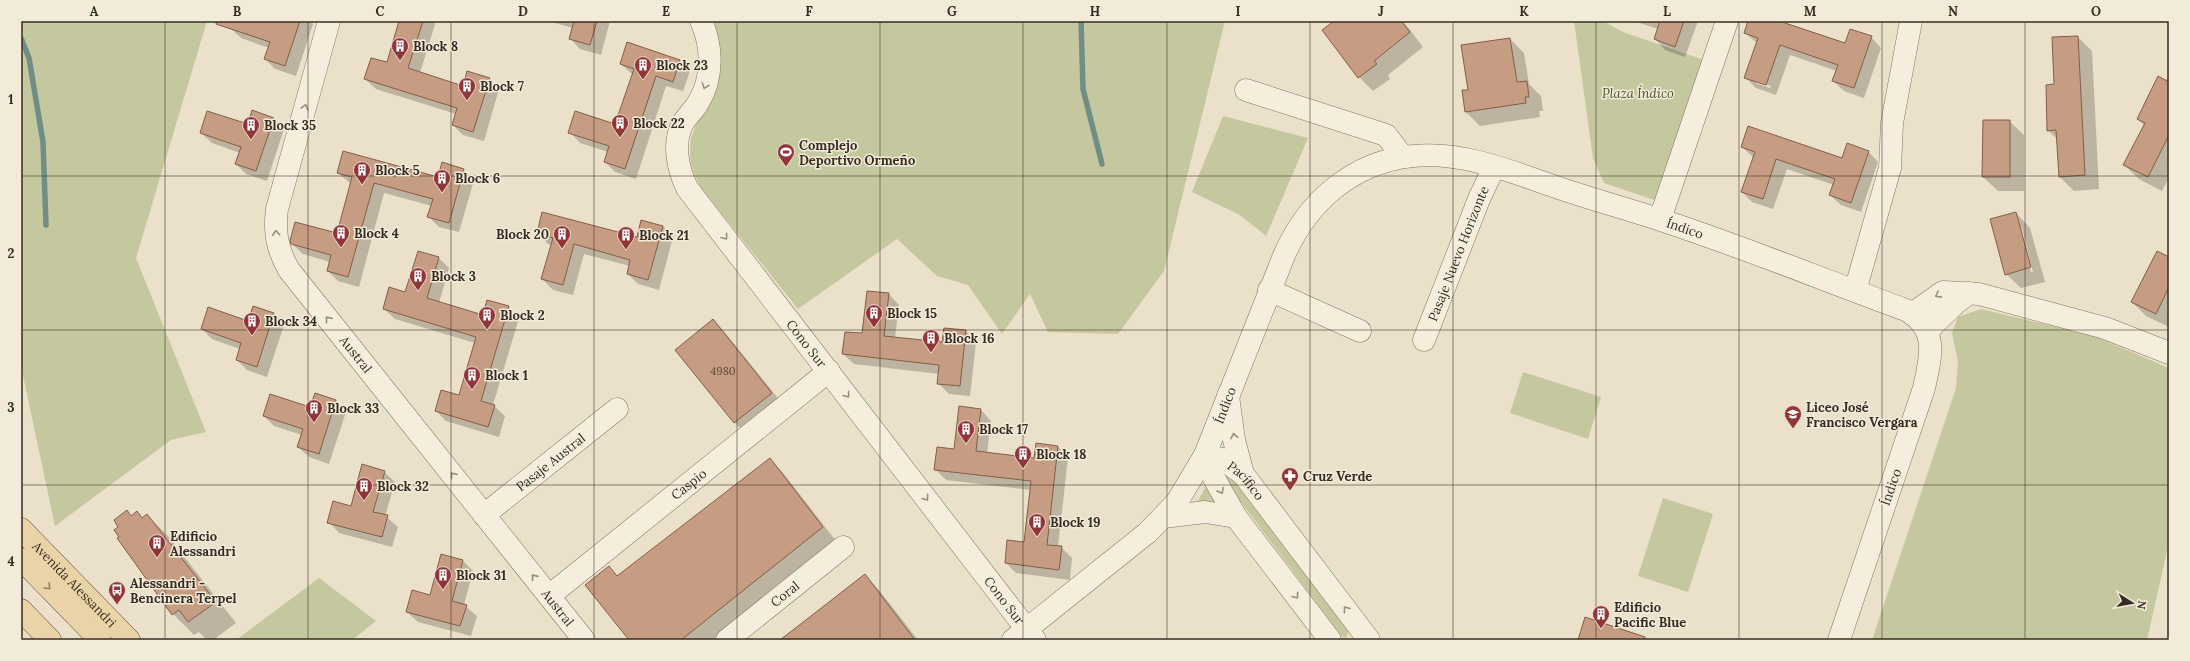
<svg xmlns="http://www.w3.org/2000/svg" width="2190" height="661" font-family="Lora,serif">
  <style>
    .green { fill: #c5c89e }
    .shadow { fill: #0003; fill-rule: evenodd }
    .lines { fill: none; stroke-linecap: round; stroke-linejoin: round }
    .stream { stroke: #718e86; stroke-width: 5.5 }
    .building { fill: #c69d83; stroke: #835d48 }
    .minor-casing { stroke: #867360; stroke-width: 23 }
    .major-casing { stroke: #554233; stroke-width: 23 }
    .minor { stroke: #f6eedd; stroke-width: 22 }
    .major { stroke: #ead3a6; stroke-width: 22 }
    .oneway { stroke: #978d80 }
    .oneway2 { stroke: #918064 }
    .grid { fill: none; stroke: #382c22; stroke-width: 1; stroke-opacity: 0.55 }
    .labels { text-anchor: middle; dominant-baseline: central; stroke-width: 3; stroke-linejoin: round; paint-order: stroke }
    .number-label { font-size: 11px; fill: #5c483a }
    .poi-label { font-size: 13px; font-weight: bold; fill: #382c22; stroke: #f3ebd9; text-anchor: start }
    .park-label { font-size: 13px; font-style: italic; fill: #4a532a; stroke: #f3ebd9 }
    .street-label { font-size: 13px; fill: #382c22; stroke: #f3ebd9 }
    .neatline { fill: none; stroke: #382c22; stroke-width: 1.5 }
    .grid-label { font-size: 13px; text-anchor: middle; font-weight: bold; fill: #382c22 }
  </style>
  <rect width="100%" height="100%" fill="#ebe0ca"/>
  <path class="green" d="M21 21H207L136 258 206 432 171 440 55 526 21 366Z
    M714 21H1225L1164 271 1118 334 1048 332 1030 294 1002 334 968 285 937 276 897 239 798 309 702 189C692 173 688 158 691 138 698 116 713 97 719 76 724 57 718 39 714 21Z
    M1574 21H1603L1623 32 1704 60 1657 201 1604 183 1593 158Z
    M1223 116 1308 138 1266 236 1240 215 1192 192Z
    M1981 309 2094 336 2169 368V542L2147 640H1872L1956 388 1958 362 1952 333 1958 317Z
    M1523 372 1601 397 1588 439 1510 413Z
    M1223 467 1349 631 1346 638 1342 637 1217 470Z
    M1208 482 1221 503 1198 501Z
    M1663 498 1713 514 1688 592 1638 576Z
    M319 578 376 621 352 640H236Z"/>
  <path class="shadow" d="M233 21H310L313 24 296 76 275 69 265 59 269 48 241 38 230 28Z
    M400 21H436L420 73 464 87 489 79 499 89 484 141 463 135 453 125 456 114 376 89 365 79 387 64Z
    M548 21H610L601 55 580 49 570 38 573 28Z
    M1335 21H1403L1423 47 1388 75 1390 79 1373 91 1359 77Z
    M1634 21H1698L1685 57 1665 50 1655 39 1658 29Z
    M1749 21H1776L1845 45 1871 37 1881 48 1864 98 1844 91 1833 81 1837 71 1790 55 1776 95 1756 88 1745 77 1757 43 1745 33ZM1756 81 1771 86 1770 88 1756 83Z
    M2065 21H2082L2066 22Z
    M2078 37 2092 51 2099 189 2074 191 2060 177 2058 140 2048 130 2055 85Z
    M1510 39 1524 53 1529 84 1541 96 1543 111H1539L1540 117 1480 126 1466 112 1469 90Z
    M680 61 690 71 683 91 666 86 636 179 615 172 605 162 608 152 580 143 570 132 616 126 633 75 621 64Z
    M2169 76V177L2162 191 2139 179 2124 165 2145 126 2138 119Z
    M273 118 284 129 267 181 246 174 236 164 240 153 212 143 201 133 248 126Z
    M1984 121H2009L2024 135V191H1998L1983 177Z
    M1742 147 1842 159 1868 151 1878 162 1861 212 1841 205 1830 195 1834 185 1787 169 1773 209 1752 202 1742 192 1754 158Z
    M463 170 474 180 459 232 439 227 429 217 432 206 384 193 359 287 338 281 328 271 330 262 303 254 292 244 337 234 351 184 338 173 438 178Z
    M2016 213 2030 228 2045 282 2021 288 2006 274ZM2019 229H2022L2033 272H2031Z
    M663 226 673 237 659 290 638 284 628 274 630 266 584 254 573 295 553 290 542 279 552 245 548 244 538 233 637 238Z
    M439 258 449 268 439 303 483 316 508 307 519 318 493 405 505 416 499 437 446 421 436 411 460 396 475 343 395 319 384 309 406 293Z
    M2169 258V327L2146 316 2132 302Z
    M889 294 899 305 895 338 943 343 945 329 966 331 976 342 970 396 949 394 938 383 939 374 854 364 843 354 863 335Z
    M253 307 274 314 284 325 267 377 247 370 237 360 240 349 212 339 202 329 249 322Z
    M713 320 727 335 785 407 749 437 735 423 676 350Z
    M315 394 336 401 346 412 329 464 309 457 298 447 302 435 274 426 264 416 311 408Z
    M981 410 991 421 987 454 1035 459 1036 444 1058 447 1068 457 1058 547H1061L1072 558 1070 580 1016 573 1006 563 1025 543 1031 490 946 480 935 469 955 450Z
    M770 459 784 474 836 541 713 640H626L628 637 608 567 618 577Z
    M384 472 395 482 385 516 398 527 392 547 339 533 329 522 352 507Z
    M147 515 168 536 236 623 213 640H207L199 632 194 635 173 614 131 517 143 519Z
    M442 555 463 561 473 571 464 605 477 616 471 636 418 622 407 612 431 596Z
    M865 575 879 590 918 640H781Z"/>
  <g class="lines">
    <path class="stream" d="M1081 21 1083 89 1102 164
      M21 38 29 58 43 142 46 225"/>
  </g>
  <path class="building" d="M217 21H300L285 66 264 59 270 42 216 24Z
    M399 21H423L408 68 463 86 467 71 490 78 473 132 452 125 457 108 364 79 371 58 387 62Z
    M574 21H597L590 45 569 39Z
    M1334 21H1401L1410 32 1374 61 1377 64 1358 78 1322 30Z
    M1660 21H1684L1675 47 1654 39Z
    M1748 21H1779L1845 43 1850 29 1872 36 1854 88 1832 81 1838 65 1780 45 1766 85 1744 78 1758 38 1744 33Z
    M2078 36 2085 175 2059 177 2056 130 2047 131 2046 85 2054 84 2052 37Z
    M1510 38 1517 82 1527 81 1529 97H1525L1526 103 1465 112 1462 90H1468L1461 45Z
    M627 42 680 60 673 82 656 76 625 169 604 162 609 146 568 133 575 111 615 124 634 69 620 64Z
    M2158 76 2169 82V135L2148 177 2123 165 2145 123 2137 119Z
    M252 110 274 118 256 171 235 164 241 147 200 133 207 111 248 124Z
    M1983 120H2010V177H1982Z
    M1748 126 1842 158 1847 143 1869 151 1851 203 1829 195 1835 179 1776 159 1763 199 1741 192 1755 152 1741 147Z
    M343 151 438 177 442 162 464 169 449 223 427 217 433 199 374 183 348 277 327 271 331 255 291 244 290 241 295 222 337 233 352 177 337 173Z
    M542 212 637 237 641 220 663 226 648 280 627 274 630 260 574 244 563 285 541 279 553 238 537 233Z
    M2016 212 2031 267 2005 275 1990 219Z
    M418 251 439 257 427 298 483 315 487 300 509 306 481 401 495 405 488 427 435 411 441 390 459 395 476 337 383 309 389 287 405 292Z
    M2157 251 2169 257V287L2156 314 2131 302Z
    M867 291 889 293 884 336 942 342 944 328 966 330 960 386 937 384 939 365 842 354 845 332 862 333Z
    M253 306 274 313 257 367 236 360 241 343 201 329 208 307 248 321Z
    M713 319 772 393 734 423 675 350Z
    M315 393 336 400 319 454 297 447 303 429 263 416 270 394 310 407Z
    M959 406 981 409 976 451 1034 458 1036 443 1058 446 1047 545 1062 546 1059 570 1005 563 1007 540 1024 542 1031 481 934 470 937 447 954 449Z
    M770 458 823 527 681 640H629L585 585 609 566 617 576Z
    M362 464 385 471 373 512 388 515 382 537 327 523 333 501 351 506Z
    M127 510 131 516 137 511 142 518 147 514 216 602 188 622 179 610 172 615 117 538 119 537 114 530 118 527 114 520Z
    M441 554 463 560 452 601 467 605 460 626 406 612 412 590 430 595Z
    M865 574 915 640H780L811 616Z
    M1585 617 1645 637V640H1578Z"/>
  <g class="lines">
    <g class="minor-casing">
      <g id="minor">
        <path id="s1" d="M329 21 277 209C274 232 277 249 289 270L584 640"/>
        <path id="s2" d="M701 21C713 47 713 79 698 103 694 110 687 116 683 123 672 143 678 169 687 188L1035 640"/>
        <path d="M1246 90 1386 135 1403 157"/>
        <path d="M1660 219 1727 21"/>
        <path d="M1269 290 1360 331"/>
        <path d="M1855 291 1890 168 1892 123 1911 21"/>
        <path d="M1912 314 1943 292 1979 294 2105 328 2169 353"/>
        <path d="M1927 331 1956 303 1969 293"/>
        <path id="s3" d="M1424 340 1479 199 1494 167"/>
        <path d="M1228 396 1234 440 1243 474"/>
        <path id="s4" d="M1205 455 1222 459 1243 474 1369 640"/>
        <path d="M1205 455 1211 473 1236 517 1330 640"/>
        <path id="s5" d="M484 515 617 409"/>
        <path d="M1163 517 1205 512 1236 517"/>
        <path id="s6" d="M549 596 829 371"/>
        <path id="s7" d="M727 640 843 547"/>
        <path id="s8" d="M1013 640 1147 533 1177 502 1205 455 1283 258C1306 203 1352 162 1413 156 1466 150 1521 176 1571 192 1601 202 1631 210 1661 220 1743 247 1824 280 1906 310 1939 329 1931 356 1924 388L1839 640"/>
      </g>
    </g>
    <g class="major-casing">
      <g id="major">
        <path id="s9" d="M21 529 129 640"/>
        <path d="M21 559 100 640"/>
        <path d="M21 610 50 640"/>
      </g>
    </g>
    <use href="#minor" class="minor"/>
    <use href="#major" class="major"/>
  </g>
  <defs><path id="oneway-chevron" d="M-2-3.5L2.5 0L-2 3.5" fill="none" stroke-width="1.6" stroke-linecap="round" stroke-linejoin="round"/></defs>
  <g class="oneway">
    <use href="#oneway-chevron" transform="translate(705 86) rotate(109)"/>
    <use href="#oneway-chevron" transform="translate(305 107) rotate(-75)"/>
    <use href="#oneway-chevron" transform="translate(276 233) rotate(-95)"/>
    <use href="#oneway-chevron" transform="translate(725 237) rotate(53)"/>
    <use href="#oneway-chevron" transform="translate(1938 295) rotate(152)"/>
    <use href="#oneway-chevron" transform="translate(328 319) rotate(-129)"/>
    <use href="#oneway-chevron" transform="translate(847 395) rotate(53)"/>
    <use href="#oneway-chevron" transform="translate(1234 436) rotate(-100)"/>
    <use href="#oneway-chevron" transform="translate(453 475) rotate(-129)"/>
    <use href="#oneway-chevron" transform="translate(1221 491) rotate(60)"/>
    <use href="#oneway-chevron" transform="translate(926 498) rotate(53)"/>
    <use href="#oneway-chevron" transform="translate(534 577) rotate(-129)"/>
    <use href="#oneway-chevron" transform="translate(1296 596) rotate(53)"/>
    <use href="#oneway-chevron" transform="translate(1346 609) rotate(-127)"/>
  </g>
  <use class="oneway2" href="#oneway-chevron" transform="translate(48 587) rotate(46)"/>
  <path class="grid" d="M165 21V640M308 21V640M451 21V640M594 21V640M737 21V640M880 21V640M1023 21V640M1167 21V640M1310 21V640M1453 21V640M1596 21V640M1739 21V640M1882 21V640M2025 21V640M21 176H2169M21 330H2169M21 485H2169"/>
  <defs>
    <g id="building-pin" transform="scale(0.9)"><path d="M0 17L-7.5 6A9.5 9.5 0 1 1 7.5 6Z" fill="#903539" stroke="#f3ebd9"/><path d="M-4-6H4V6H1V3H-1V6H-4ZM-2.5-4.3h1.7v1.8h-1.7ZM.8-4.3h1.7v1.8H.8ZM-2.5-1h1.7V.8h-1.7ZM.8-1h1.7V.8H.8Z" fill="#fff"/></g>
    <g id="stadium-pin" transform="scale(0.9)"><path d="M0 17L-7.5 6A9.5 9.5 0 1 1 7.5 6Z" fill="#903539" stroke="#f3ebd9"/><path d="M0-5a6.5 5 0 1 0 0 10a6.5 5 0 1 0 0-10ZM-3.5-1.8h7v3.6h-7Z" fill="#fff"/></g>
    <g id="school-pin" transform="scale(0.9)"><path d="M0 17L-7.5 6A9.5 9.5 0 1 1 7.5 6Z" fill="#903539" stroke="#f3ebd9"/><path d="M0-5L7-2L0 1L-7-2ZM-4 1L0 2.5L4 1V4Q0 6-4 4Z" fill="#fff"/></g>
    <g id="pharmacy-pin" transform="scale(0.9)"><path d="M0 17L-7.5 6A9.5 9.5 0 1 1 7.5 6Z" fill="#903539" stroke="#f3ebd9"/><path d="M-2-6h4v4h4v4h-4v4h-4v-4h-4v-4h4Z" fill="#fff"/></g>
    <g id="bus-pin" transform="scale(0.9)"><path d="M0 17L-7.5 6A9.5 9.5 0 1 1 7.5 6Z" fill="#903539" stroke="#f3ebd9"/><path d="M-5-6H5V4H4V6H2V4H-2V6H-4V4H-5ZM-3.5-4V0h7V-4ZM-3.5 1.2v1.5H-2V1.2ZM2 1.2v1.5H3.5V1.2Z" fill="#fff"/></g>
  </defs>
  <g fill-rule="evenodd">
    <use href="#building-pin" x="400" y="46"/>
    <use href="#building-pin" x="643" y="65"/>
    <use href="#building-pin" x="467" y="86"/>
    <use href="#building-pin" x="620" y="123"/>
    <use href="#building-pin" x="251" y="125"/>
    <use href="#stadium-pin" x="786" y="152"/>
    <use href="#building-pin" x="362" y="170"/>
    <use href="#building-pin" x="442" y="178"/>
    <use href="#building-pin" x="341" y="233"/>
    <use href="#building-pin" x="562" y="234"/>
    <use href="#building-pin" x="626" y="235"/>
    <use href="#building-pin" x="418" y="276"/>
    <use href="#building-pin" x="874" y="313"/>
    <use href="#building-pin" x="487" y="315"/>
    <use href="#building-pin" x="252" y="321"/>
    <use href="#building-pin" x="931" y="338"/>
    <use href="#building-pin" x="472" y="375"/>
    <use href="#building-pin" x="314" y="408"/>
    <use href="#school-pin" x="1793" y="414"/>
    <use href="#building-pin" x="966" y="429"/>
    <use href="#building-pin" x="1023" y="454"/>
    <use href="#pharmacy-pin" x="1290" y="476"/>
    <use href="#building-pin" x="364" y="486"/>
    <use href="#building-pin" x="1037" y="522"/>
    <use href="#building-pin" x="157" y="543"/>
    <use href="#building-pin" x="443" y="575"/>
    <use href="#bus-pin" x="117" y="590"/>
    <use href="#building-pin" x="1601" y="614"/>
  </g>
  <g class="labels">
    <g class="number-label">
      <text x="723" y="371">4980</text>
    </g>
    <g class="poi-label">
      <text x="413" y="46">Block 8</text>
      <text x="656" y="65">Block 23</text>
      <text x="480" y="86">Block 7</text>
      <text x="633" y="123">Block 22</text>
      <text x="264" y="125">Block 35</text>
      <text x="799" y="145">Complejo<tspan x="799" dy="15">Deportivo Ormeño</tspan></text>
      <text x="375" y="170">Block 5</text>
      <text x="455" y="178">Block 6</text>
      <text x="354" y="233">Block 4</text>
      <text x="549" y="234" text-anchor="end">Block 20</text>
      <text x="639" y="235">Block 21</text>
      <text x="431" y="276">Block 3</text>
      <text x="887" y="313">Block 15</text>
      <text x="500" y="315">Block 2</text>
      <text x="265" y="321">Block 34</text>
      <text x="944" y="338">Block 16</text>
      <text x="485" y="375">Block 1</text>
      <text x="1806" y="407">Liceo José<tspan x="1806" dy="15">Francisco Vergara</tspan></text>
      <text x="327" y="408">Block 33</text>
      <text x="979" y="429">Block 17</text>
      <text x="1036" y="454">Block 18</text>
      <text x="1303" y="476">Cruz Verde</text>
      <text x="377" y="486">Block 32</text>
      <text x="1050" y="522">Block 19</text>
      <text x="170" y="536">Edificio<tspan x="170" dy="15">Alessandri</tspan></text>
      <text x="456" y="575">Block 31</text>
      <text x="130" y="583">Alessandri -<tspan x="130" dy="15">Bencinera Terpel</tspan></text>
      <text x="1614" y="607">Edificio<tspan x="1614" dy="15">Pacific Blue</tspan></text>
    </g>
    <g class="park-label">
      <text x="1638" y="93">Plaza Índico</text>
    </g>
    <g class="street-label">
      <text stroke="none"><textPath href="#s8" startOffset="938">Índico</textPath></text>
      <text stroke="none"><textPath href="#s3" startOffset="93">Pasaje Nuevo Horizonte</textPath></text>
      <text stroke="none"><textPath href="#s2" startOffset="374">Cono Sur</textPath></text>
      <text stroke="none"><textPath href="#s1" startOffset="366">Austral</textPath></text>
      <text stroke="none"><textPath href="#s8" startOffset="323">Índico</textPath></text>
      <text stroke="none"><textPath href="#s5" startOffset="85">Pasaje Austral</textPath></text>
      <text stroke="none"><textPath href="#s4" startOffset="50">Pacífico</textPath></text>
      <text stroke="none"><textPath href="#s6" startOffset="179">Caspio</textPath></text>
      <text transform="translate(1891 487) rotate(-71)">Índico</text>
      <text stroke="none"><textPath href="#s9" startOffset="77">Avenida Alessandri</textPath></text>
      <text stroke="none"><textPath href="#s7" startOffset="74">Coral</textPath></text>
      <text stroke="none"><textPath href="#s2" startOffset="698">Cono Sur</textPath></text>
      <text stroke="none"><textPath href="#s1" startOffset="690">Austral</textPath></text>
    </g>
  </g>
  <rect width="2190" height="661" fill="none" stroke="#f3ebd9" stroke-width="44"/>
  <g transform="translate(2132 603) rotate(101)" stroke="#f3ebd9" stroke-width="3" paint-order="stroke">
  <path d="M0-3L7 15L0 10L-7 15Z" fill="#382c22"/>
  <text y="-6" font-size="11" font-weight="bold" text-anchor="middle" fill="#382c22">N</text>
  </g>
  <rect x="22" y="22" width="2146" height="617" class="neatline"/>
  <g class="grid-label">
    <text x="94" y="16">A</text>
    <text x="237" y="16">B</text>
    <text x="380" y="16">C</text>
    <text x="523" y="16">D</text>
    <text x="666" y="16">E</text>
    <text x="809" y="16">F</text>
    <text x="952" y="16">G</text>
    <text x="1095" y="16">H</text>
    <text x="1238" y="16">I</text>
    <text x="1381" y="16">J</text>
    <text x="1524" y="16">K</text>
    <text x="1667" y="16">L</text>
    <text x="1810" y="16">M</text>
    <text x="1953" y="16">N</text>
    <text x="2096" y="16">O</text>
    <text x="11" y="104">1</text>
    <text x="11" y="258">2</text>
    <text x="11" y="412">3</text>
    <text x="11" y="566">4</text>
  </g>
</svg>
